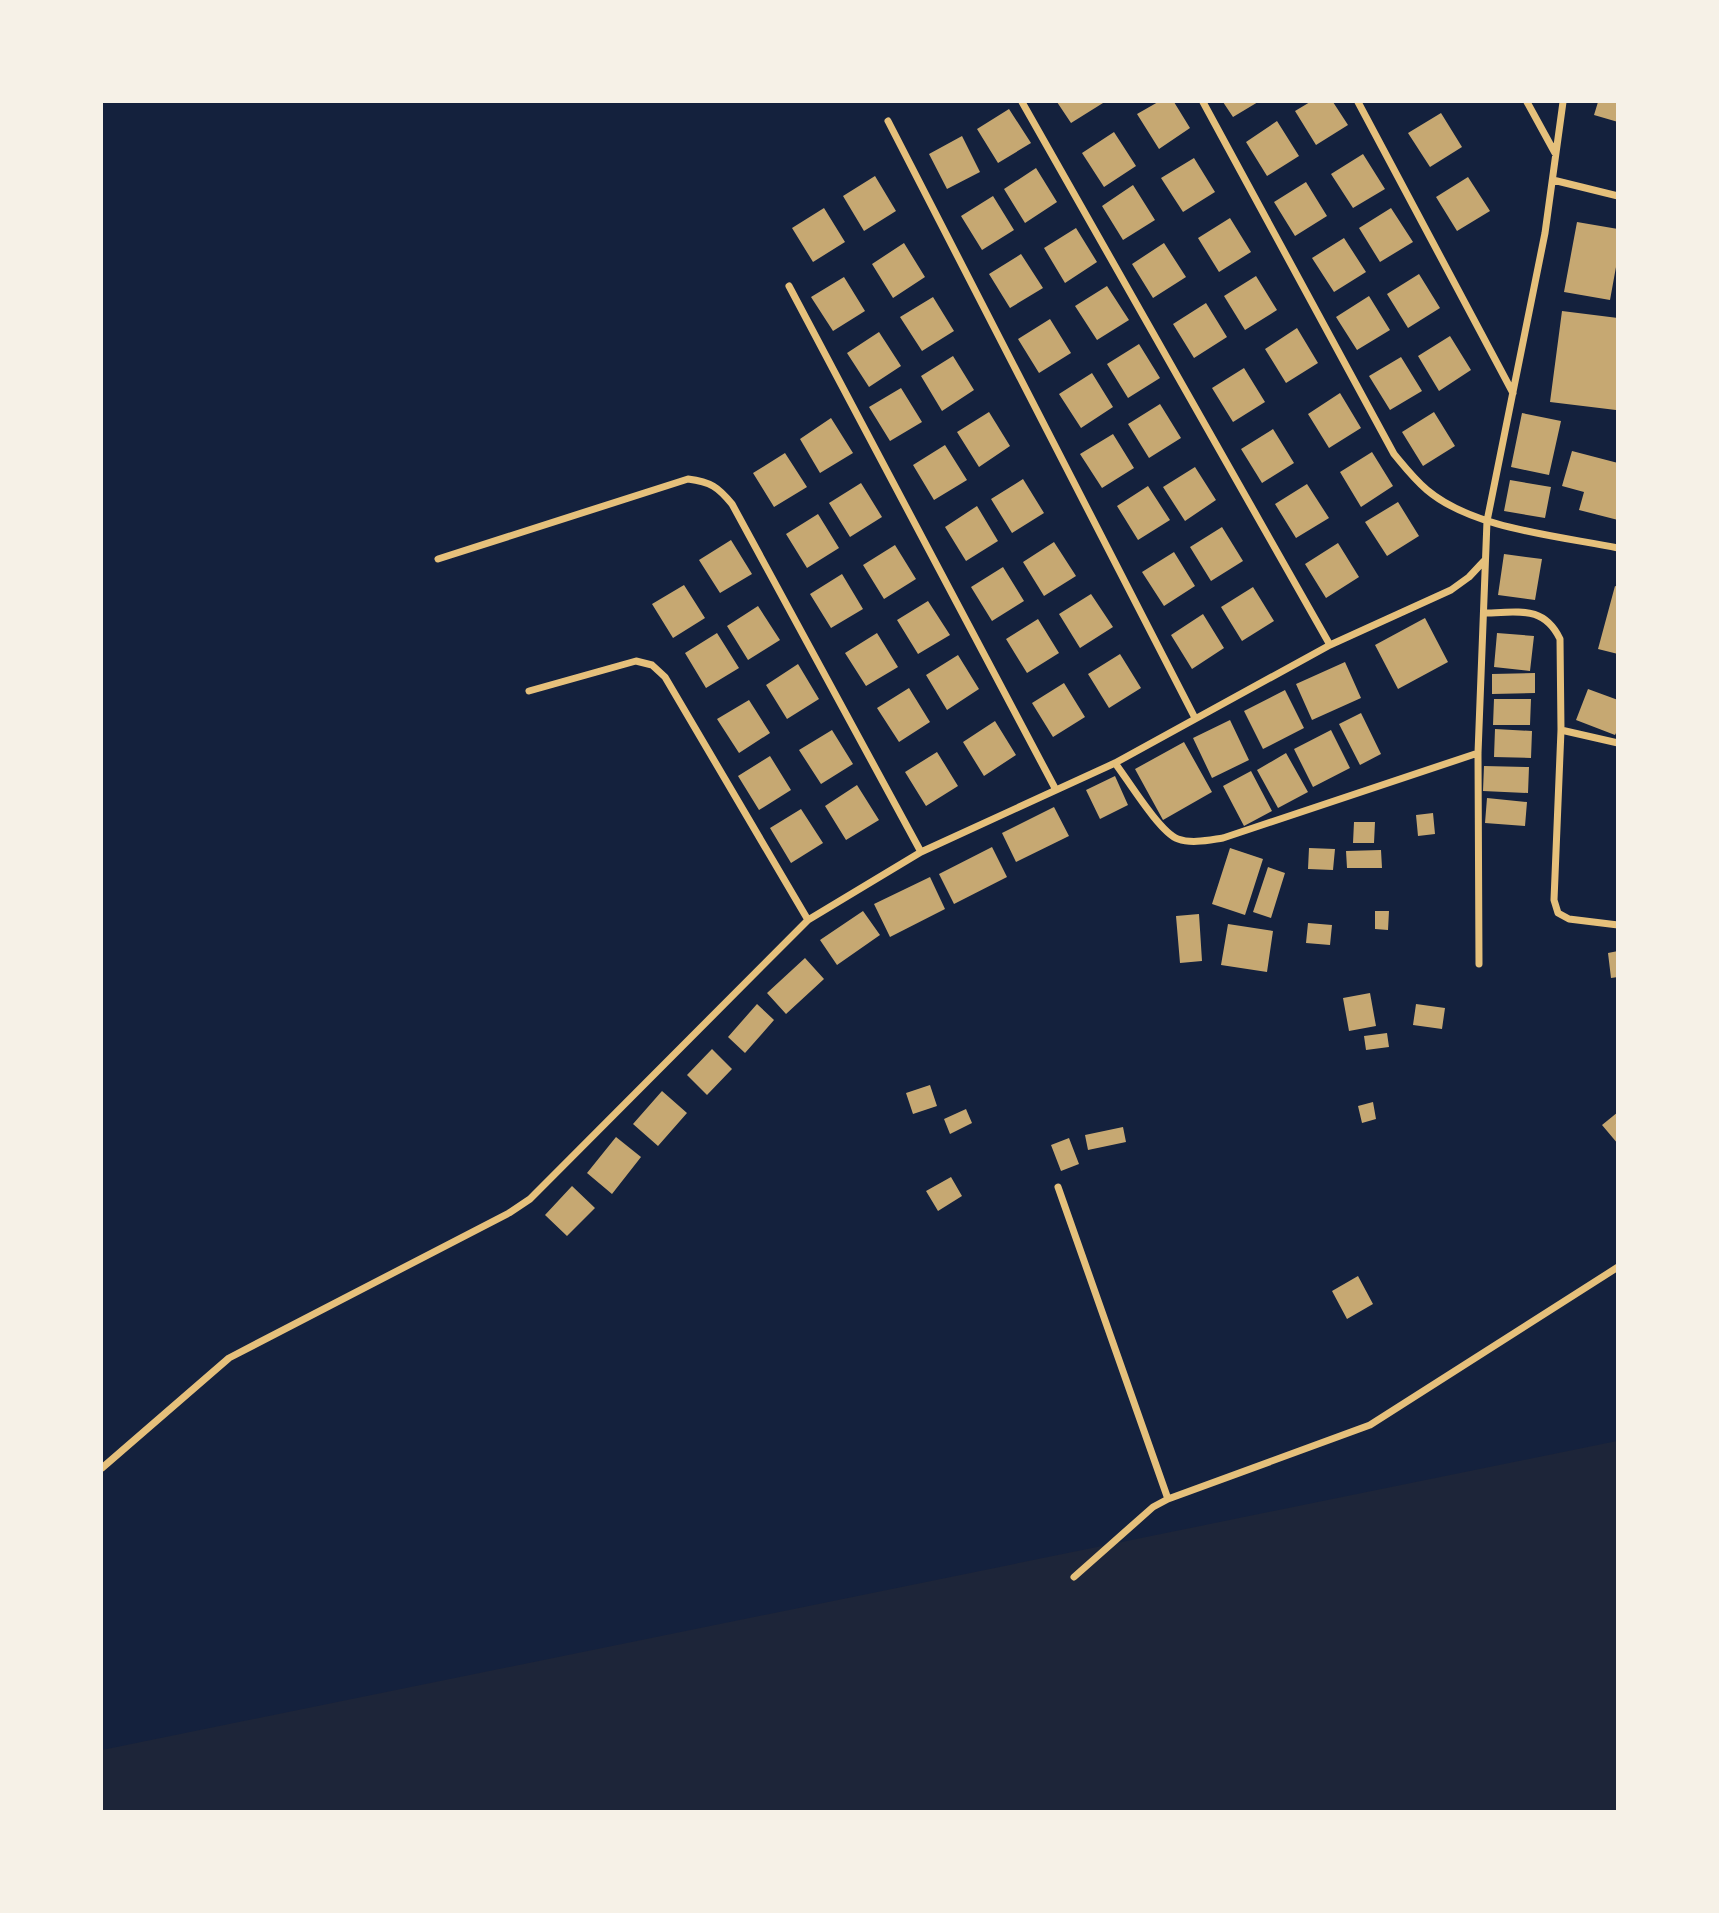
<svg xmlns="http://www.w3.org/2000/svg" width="1719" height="1913" font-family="'Times New Roman',serif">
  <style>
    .green { fill: #1d2539 }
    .building { fill: #c6a872 }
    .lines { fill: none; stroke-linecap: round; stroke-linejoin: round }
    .minor { stroke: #e5c07b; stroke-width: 7 }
  </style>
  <rect width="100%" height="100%" fill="#14213d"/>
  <path class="green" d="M1617 1441V1811L102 1812V1750Z"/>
  <path class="building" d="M1057 102H1101L1103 103 1071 123Z
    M1158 102H1174L1190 128 1159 149 1137 114Z
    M1223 102H1258L1233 117Z
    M1310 102H1333L1348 125 1316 145 1295 111Z
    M1598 102H1618V122L1594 115Z
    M1009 109 1031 143 998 163 977 129Z
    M1441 113 1462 147 1430 167 1408 133Z
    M1277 121 1299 156 1267 176 1246 142Z
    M1114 132 1136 166 1104 187 1082 153Z
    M962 136 980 172 947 189 929 154Z
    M1363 154 1385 189 1353 208 1331 174Z
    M1194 158 1215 192 1183 212 1161 178Z
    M1036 168 1057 202 1025 223 1004 189Z
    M875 176 896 211 864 231 843 196Z
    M1468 177 1490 211 1457 231 1436 197Z
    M1306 182 1327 216 1295 236 1274 202Z
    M1133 185 1155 220 1123 240 1102 206Z
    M993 196 1014 230 982 250 961 216Z
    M824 208 845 242 813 262 792 228Z
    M1391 208 1413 242 1380 262 1359 228Z
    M1230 218 1251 252 1219 272 1198 238Z
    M1577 222 1618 229V256L1610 300 1564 292Z
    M1076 228 1097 262 1065 283 1044 248Z
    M1344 238 1366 272 1334 292 1312 258Z
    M904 243 925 277 893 298 872 264Z
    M1164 243 1186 277 1153 298 1132 264Z
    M1021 254 1043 288 1010 308 989 274Z
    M1419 274 1440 308 1408 328 1387 294Z
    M1256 276 1277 310 1245 330 1224 296Z
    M844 277 865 311 833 331 811 297Z
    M1107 286 1129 320 1097 340 1075 306Z
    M1369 296 1390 330 1357 350 1336 317Z
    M933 297 954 331 922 351 900 317Z
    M1206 303 1227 337 1194 358 1173 324Z
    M1562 311 1618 318 1616 410 1550 402Z
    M1050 319 1071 353 1039 373 1018 339Z
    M1297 328 1318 363 1286 383 1265 349Z
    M879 332 901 366 869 387 847 353Z
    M1450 336 1471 370 1439 391 1418 356Z
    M1139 344 1160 378 1128 398 1107 364Z
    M953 356 974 390 942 411 921 376Z
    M1401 357 1422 391 1390 410 1369 376Z
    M1244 368 1265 402 1233 422 1212 388Z
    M1092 373 1113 407 1081 428 1059 394Z
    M901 388 922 422 890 441 869 407Z
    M1340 393 1361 428 1329 448 1308 414Z
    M1160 404 1181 438 1149 458 1128 424Z
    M989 412 1010 446 979 467 957 432Z
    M1434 412 1455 446 1423 466 1402 432Z
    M1522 413 1561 421 1549 475 1511 467Z
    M831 418 853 453 820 473 800 439Z
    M1273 429 1294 463 1262 483 1241 449Z
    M1113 434 1134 468 1102 488 1080 454Z
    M945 445 967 480 934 500 913 465Z
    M1572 451 1618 463V520L1579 510 1584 492 1562 486Z
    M1372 452 1393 486 1361 507 1340 472Z
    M785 453 807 487 774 507 753 473Z
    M1195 467 1216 500 1185 521 1163 487Z
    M1023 479 1044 513 1012 533 991 499Z
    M1510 480 1551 487 1545 518 1504 511Z
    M861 483 882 517 850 537 829 503Z
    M1307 484 1329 518 1296 538 1275 504Z
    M1148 486 1170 520 1138 540 1117 506Z
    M1398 502 1419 536 1387 556 1365 522Z
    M977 506 998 541 966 561 945 527Z
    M818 514 839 548 807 568 786 534Z
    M1222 527 1243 561 1211 581 1190 547Z
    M731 540 752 574 720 593 699 560Z
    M1054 542 1076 576 1044 596 1023 562Z
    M1338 543 1359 577 1326 598 1305 564Z
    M895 545 916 579 884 599 863 565Z
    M1174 552 1195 586 1164 606 1142 572Z
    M1504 554 1542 559 1535 600 1498 595Z
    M1003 567 1024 601 992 621 971 587Z
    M842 574 863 609 831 628 810 594Z
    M684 585 705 618 673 638 652 604Z
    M1615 586 1618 587V654L1598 649Z
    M1253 587 1274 621 1242 641 1221 607Z
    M1091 594 1113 627 1080 648 1059 614Z
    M928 601 950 635 918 654 897 620Z
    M758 606 780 640 748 660 727 626Z
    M1203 614 1224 648 1192 669 1171 635Z
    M1425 618 1448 662 1398 689 1375 645Z
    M1038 619 1059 653 1027 673 1006 639Z
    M717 633 739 668 706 688 685 653Z
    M877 633 898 667 866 686 845 653Z
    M1497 633 1534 636 1530 671 1494 667Z
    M1120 654 1141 688 1109 708 1088 674Z
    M958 655 979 689 947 710 926 675Z
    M1345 662 1361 698 1312 720 1296 684Z
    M798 664 819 699 787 719 766 685Z
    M1535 673V693L1492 694V674Z
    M1064 683 1085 717 1053 737 1032 703Z
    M909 688 930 722 899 742 877 708Z
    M1588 689 1618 700V729L1615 735 1576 720Z
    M1285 690 1304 728 1263 749 1244 711Z
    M1494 699H1531L1530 725H1493Z
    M749 700 770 733 739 753 717 719Z
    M1361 713 1381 754 1360 765 1339 724Z
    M1230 720 1249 760 1212 778 1193 738Z
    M995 721 1016 755 984 776 963 742Z
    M1495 729 1532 731 1531 758 1494 757Z
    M832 730 853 764 821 784 799 750Z
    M1331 730 1350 768 1313 787 1294 749Z
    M1184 742 1212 792 1163 820 1135 769Z
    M937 752 958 786 926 806 905 772Z
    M1286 753 1308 792 1278 808 1257 770Z
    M770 756 791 790 759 810 738 776Z
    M1484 766 1529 767 1528 793 1483 791Z
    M1251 771 1272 811 1244 826 1223 786Z
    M1115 776 1128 805 1100 819 1086 790Z
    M857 785 879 820 846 840 825 806Z
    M1487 798 1527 802 1525 826 1485 823Z
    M1054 807 1069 836 1016 862 1002 833Z
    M801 809 823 843 791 863 770 828Z
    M1433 813 1435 834 1418 836 1416 815Z
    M1354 822H1375L1374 843H1353Z
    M992 847 1007 877 954 904 939 874Z
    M1230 848 1263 859 1245 915 1212 904Z
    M1309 848 1335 849 1333 870 1308 869Z
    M1381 850 1382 868H1347L1346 851Z
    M1268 867 1285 873 1271 918 1253 912Z
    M930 877 945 909 890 937 874 904Z
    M863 911 880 935 837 965 820 940Z
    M1375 911H1389L1388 930 1375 929Z
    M1199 914 1202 961 1180 963 1176 916Z
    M1308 923 1332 925 1330 945 1306 943Z
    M1228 924 1273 931 1267 972 1221 965Z
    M1618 951V977L1611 978 1608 953Z
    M805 958 824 979 786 1014 767 993Z
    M1370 993 1376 1026 1349 1031 1343 998Z
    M757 1004 774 1020 745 1053 728 1037Z
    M1416 1004 1445 1008 1442 1029 1413 1025Z
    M1387 1033 1389 1047 1366 1050 1364 1036Z
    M712 1049 732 1069 707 1095 687 1075Z
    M930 1085 937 1106 913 1114 906 1093Z
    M662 1091 687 1113 658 1146 633 1124Z
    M1373 1102 1376 1119 1362 1123 1358 1106Z
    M966 1109 972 1123 950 1134 944 1119Z
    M1618 1112V1144L1602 1125Z
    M1123 1127 1126 1142 1088 1150 1085 1135Z
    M616 1137 641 1157 612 1194 587 1173Z
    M1069 1138 1079 1164 1061 1171 1051 1145Z
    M951 1177 962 1196 938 1211 926 1191Z
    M572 1186 595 1208 567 1236 545 1215Z
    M1358 1276 1373 1304 1347 1319 1332 1291Z"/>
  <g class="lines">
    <path class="minor" d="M1022 102 1330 645
      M1203 102 1394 454C1404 466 1414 479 1427 490 1473 529 1559 536 1618 548
      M1358 102 1513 393
      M1527 102 1555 153
      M888 121 1195 718
      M1553 180 1618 196
      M789 286 1056 790
      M438 559 688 479C711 482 718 487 732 504L921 852
      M1484 613C1517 613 1543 604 1560 639L1561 730 1554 900 1558 913 1569 919 1618 925
      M529 691 636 661 652 665 665 677 808 920
      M1561 730 1618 743
      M1115 763C1128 780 1160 833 1178 839 1192 844 1209 840 1223 838L1478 753
      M1479 964 1478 753 1487 521 1545 233 1563 102
      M1058 1187 1168 1499
      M102 1468 229 1358 509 1213 530 1199 808 920 921 852 1115 763 1330 645 1451 590 1469 577 1484 561
      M1074 1577 1153 1507 1168 1499 1370 1425 1618 1267"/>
  </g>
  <rect width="1719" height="1913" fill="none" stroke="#f6f1e7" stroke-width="206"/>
</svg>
